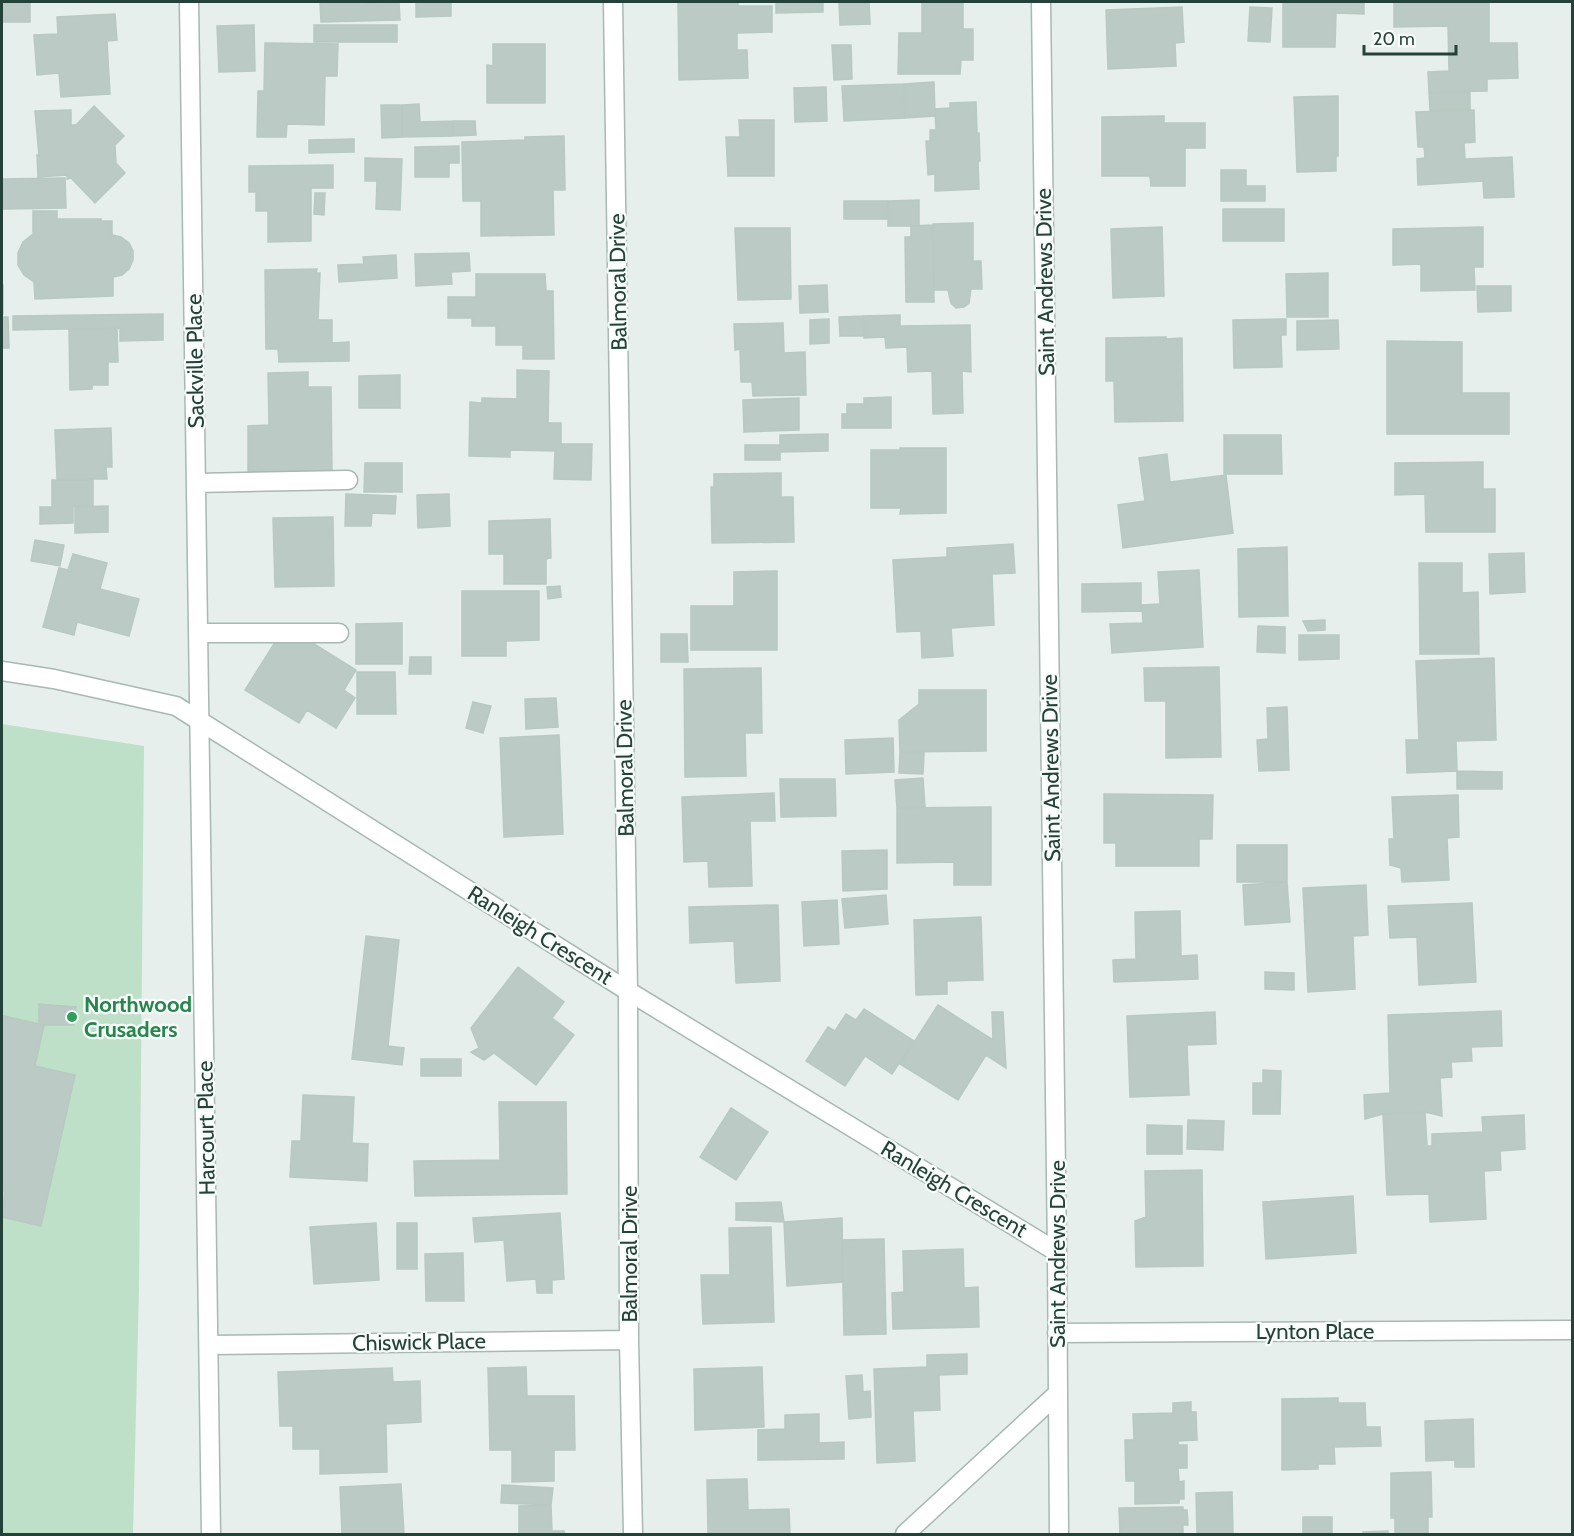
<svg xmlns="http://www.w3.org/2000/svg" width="1574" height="1536" font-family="Cabin,sans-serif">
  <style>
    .green { fill: #bfe0c8 }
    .building { fill: #bbcac4; stroke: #b8c9c2; stroke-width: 1.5 }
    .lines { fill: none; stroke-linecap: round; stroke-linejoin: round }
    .minor-casing { stroke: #a8b8b2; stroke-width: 21 }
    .minor { stroke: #fff; stroke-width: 18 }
    .leisure-dot { fill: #2e9e5b; stroke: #f7fbf9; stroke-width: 2 }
    .labels { text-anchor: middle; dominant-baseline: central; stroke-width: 4.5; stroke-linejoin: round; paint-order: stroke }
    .street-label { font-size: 22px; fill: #24423a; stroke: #f7fbf9 }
    .leisure-label { font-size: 22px; font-weight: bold; fill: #27864d; stroke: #f7fbf9; text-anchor: start }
  </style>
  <rect width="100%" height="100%" fill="#e6efeb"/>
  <path class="green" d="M2 724 144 746 139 1288 133 1534H2Z"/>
  <path class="building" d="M2 2H30V22H2Z
    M320 2H360V4L399 2 400 20 321 22Z
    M416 2H451V16L416 17Z
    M678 2H738V6H772V32L737 33V50H747L748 78 679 80Z
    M776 2H823V12L776 13Z
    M839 2H869L870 24 840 25Z
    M922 2H963V29H973V60H961L960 74H898L899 33H922Z
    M1283 2H1364V14L1336 13 1335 47H1283Z
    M1394 2H1489V43H1517L1518 78 1487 79V91L1429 92 1428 72 1449 71 1448 26 1394 27Z
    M1182 7 1184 42 1175 43 1176 66 1108 69 1106 10Z
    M1250 7 1272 8 1270 42 1248 41Z
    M115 14 117 40 107 41 110 94 61 97 59 73 37 75 34 35 58 34 57 17Z
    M254 25 255 71 219 72 217 26Z
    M314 25H397V42H314Z
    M265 43 338 44 337 76H325L324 125 287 124 286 137H257L258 91H264Z
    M493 44H545V103H487V65L493 66Z
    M832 45H851L852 79 834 80Z
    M934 82 935 116 905 118 904 84Z
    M904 84 905 118 844 121 842 86Z
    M826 87 827 121 795 122 794 88Z
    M1470 92V109L1430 110 1429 93Z
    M1338 96V156H1336V171L1297 172 1294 97Z
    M976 102 977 133H979L980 161H978L979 189 935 191V174L928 175 926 141H930V130H936L935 109 950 108V103Z
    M419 104 420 122 453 121V136L402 137V105Z
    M381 105H402V137L382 138Z
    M94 106 124 136 115 145 116 163 125 173 95 203 71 178 67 179V175L38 177 37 155 39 156 35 111 71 110V125H76Z
    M1474 110 1475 142 1464 143 1465 159 1512 157 1514 197 1484 198 1483 181 1418 185 1417 159 1425 158 1424 147H1418L1416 112Z
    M1164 116V123H1205V148H1185V186H1151L1150 176H1102V117Z
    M739 120H774V176H728L726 137H740Z
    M453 121H475L476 135 453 136Z
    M564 136 565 190H553L554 235 481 236V201H463L462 142 525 140V137Z
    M354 139V152L309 153V140Z
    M459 146V163H449V177H415V147Z
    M365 158 402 159 400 210 376 209 377 181H365Z
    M333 165V188H311V241L268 242V211H256V192H249V166Z
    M1221 170H1246V186H1265V201H1221Z
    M65 178 66 208 2 209V179Z
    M315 193H325L324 215 314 214Z
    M919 200V226H888V201Z
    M844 201H888V219H844Z
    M1223 209H1284V241H1223Z
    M33 211H57V219H101V221H112V235L121 237 129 243 133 251V260L129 269 122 275 113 277V296L35 299 34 282 24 275 18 265V253L23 242 33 234Z
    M973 223V261H981L982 289H971L969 303 964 307 956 308 951 303 948 290H934L933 224Z
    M933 225 934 302H906L905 237H911V226Z
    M1162 227 1164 296 1113 298 1111 229Z
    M1483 227V267H1474L1475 290 1421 291V264L1393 265V229Z
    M735 228H790L791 299 738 300Z
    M469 253 470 271 451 272 452 284 416 286 415 254Z
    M396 255 397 278 339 282 338 265 364 264 363 257Z
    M317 269 316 273H320L318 320H332V343L349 342V361L279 362 278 349H266L265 270Z
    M1328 273V317H1287L1286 274Z
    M476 274H545L546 291H553L554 359H523V345H496V326H472V318H448V297H476Z
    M2 285H3V314H2Z
    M827 285 828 312 800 313 799 286Z
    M1477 286H1511V311L1478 312Z
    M163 314V340L120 341V328L13 330V316Z
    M900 315V326L970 325 971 372 962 371 963 413 933 414 932 371 908 372 907 347 886 348 885 337 864 338 863 316Z
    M864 316V336H840L839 317Z
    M2 317H8L9 348H2Z
    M829 319V343L810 344V320Z
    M1286 319V335H1281L1282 367 1234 368 1233 320Z
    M1338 320 1339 349 1297 350V321Z
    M783 323 784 353 805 352 806 395 753 396 752 382H741L740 349 735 350 734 324Z
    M117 329 118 362H108V385H92V389L70 390 69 330Z
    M1166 337V339L1182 338 1183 421 1115 422 1114 381H1106V338Z
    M1387 341 1462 342V393H1509V434H1387Z
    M517 370 549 371 548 423H561V444H592L591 480 554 479 555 451 510 450V457L469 456 470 402 482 403V398L517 399Z
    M308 372V387H331L332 473 248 475V426L269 425 268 373Z
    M400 375V408H359V376Z
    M891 397V428H842V414H847V404H864V398Z
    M799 398V430L744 432 743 400Z
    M111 428 112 467H106L107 479H57L55 430Z
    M828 434V451L780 452V435Z
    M1224 435H1281L1282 474H1224Z
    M745 445H780V460H745Z
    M900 448H946V513L900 514 901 508H871V450H900Z
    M1167 454 1170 482 1226 475 1233 533 1123 548 1118 505 1145 501 1139 458Z
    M1483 462V489H1495V532H1426L1425 494 1395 495V463Z
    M365 463H402V492H364Z
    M781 473V497H793L794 542 712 543 711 487H714V474Z
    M52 480H93V505L73 506V523L40 524V507H52Z
    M346 494 396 496 395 514 372 513 371 526H345Z
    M449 494 450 526 418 528 417 495Z
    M108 506V532L75 533V507Z
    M333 517 334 586 275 587 273 518Z
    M550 519 551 558 546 559V584H504V554H489V521Z
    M35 540 64 545 60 566 31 561Z
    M1013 544 1015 573 992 574 994 625 951 628 953 656 922 658 921 631 897 632 893 560 947 557V548Z
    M1287 547 1288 616 1239 617 1238 549Z
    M1524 553 1525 592 1490 594 1489 554Z
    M73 554 107 563 100 589 139 599 129 636 77 622 74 635 43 627 59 568 68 570Z
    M1419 563H1462V593L1478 592 1479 654H1420Z
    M1199 570 1203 647 1112 653 1110 624 1143 623 1142 605 1160 604 1158 572Z
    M777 571V650H691V606H734V572Z
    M1141 583V611L1082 612V584Z
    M560 586 561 597 548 599 547 587Z
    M462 591H539V640L506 641V656H462Z
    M1325 620V630L1308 631 1303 621Z
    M402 623V664H356V624Z
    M1258 626 1285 627V653L1257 652Z
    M298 634 356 670 344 690 355 698 336 728 307 710 299 723 245 690 279 636 292 644Z
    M661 634H687L688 662H661Z
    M1299 635H1339V659L1299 660Z
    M410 657H431V674H409Z
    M1494 658 1496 740 1456 741 1457 771 1407 773 1406 740H1419L1416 661Z
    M1219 667 1221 757 1166 758V701H1145L1144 668Z
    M761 668 762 733H745L746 776 685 777 684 669Z
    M357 672H395L396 714H357Z
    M919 690H986V751L900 752 899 720 919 704Z
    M556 698 558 727 526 729 525 699Z
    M473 702 491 706 483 733 466 728Z
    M1287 707 1289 770 1259 771 1257 740 1268 739 1267 708Z
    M559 735 563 834 504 837 500 738Z
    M893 738 894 772 846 774 845 740Z
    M900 752 924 753 923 774 899 773Z
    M1457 771 1502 772V789H1457Z
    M923 778 925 807 897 808 895 780Z
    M780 779H835L836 816 781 817Z
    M774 793 775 821H750L752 886 709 887 708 861 684 862 682 797Z
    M1104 794 1213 795 1212 839H1199V866H1116V843H1104Z
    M1458 795 1459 837 1447 838 1449 880 1402 882 1401 868 1390 865 1389 839H1394L1392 797Z
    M991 807V885H954V862L897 863V808Z
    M1237 845H1287V882H1237Z
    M887 850V889L843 891 842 851Z
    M1287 882 1290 922 1245 925 1243 885Z
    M1366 885 1368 935 1353 936 1355 989 1308 992 1303 888Z
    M886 895 888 924 845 928 842 899Z
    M837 900 839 944 804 946 802 902Z
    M1472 903 1476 982 1419 985 1417 937 1390 938 1388 906Z
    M778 905 780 981 736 983 734 941 690 943 689 907Z
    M1180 911 1181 956 1197 955 1198 979 1114 982 1113 960 1136 959 1135 912Z
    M981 917 983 980 947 981V994L916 995 914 920Z
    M366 936 399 940 388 1046 404 1048 402 1065 352 1059Z
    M518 967 564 1002 552 1018 574 1035 536 1085 494 1053 484 1060 471 1052 479 1048 471 1028Z
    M1265 972 1294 973V990L1265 989Z
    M39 1004 76 1007 74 1025H44L39 1022Z
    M938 1005 993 1040 992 1012H1003L1006 1068 986 1055 958 1100 900 1064Z
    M864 1009 914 1041 892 1074 865 1056 845 1086 806 1061 828 1027 835 1031 846 1014 856 1020Z
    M1501 1011 1502 1046 1471 1047 1472 1061 1451 1062 1452 1077 1440 1078 1442 1116 1425 1112 1383 1114 1365 1119 1364 1095 1390 1093 1388 1015Z
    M1215 1012 1216 1044 1187 1045 1189 1095 1130 1097 1127 1016Z
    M4 1016 44 1025 35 1066 75 1075 41 1226 2 1217 5 1191 2 1190V1026Z
    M421 1059H461V1076H421Z
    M1263 1070 1281 1071 1280 1114H1253V1083H1263Z
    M303 1095 354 1097 352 1143 368 1144 367 1181 290 1177 292 1141H301Z
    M499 1102H566L567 1194 415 1196 414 1161 500 1160Z
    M731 1108 768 1132 736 1180 700 1157Z
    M1425 1112 1427 1146H1432V1134L1483 1132 1482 1117 1524 1115 1525 1149 1500 1151 1501 1170 1484 1171 1486 1219 1430 1222 1429 1194 1387 1195 1383 1114Z
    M1188 1120 1224 1121 1223 1150 1187 1149Z
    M1147 1125 1182 1126V1154H1147Z
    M1202 1170 1203 1266 1136 1267 1135 1221 1146 1217 1145 1171Z
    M1353 1196 1356 1253 1266 1259 1263 1202Z
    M781 1202 784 1222 736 1220V1203Z
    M560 1213 564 1279 552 1280V1293H537L536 1279 507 1281 504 1240 475 1242 473 1218Z
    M842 1218 843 1282 787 1286 784 1222Z
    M376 1223 379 1280 314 1284 310 1227Z
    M397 1223H417V1269H397Z
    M771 1227 774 1322 703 1324 701 1275H730L729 1228Z
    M884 1239 886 1334 844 1335 842 1240Z
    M963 1249 964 1288 978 1287 979 1327 893 1329 892 1293 904 1292 903 1251Z
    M463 1253 464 1301H426L425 1254Z
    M967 1354V1374L939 1375 940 1410 913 1411 915 1461 877 1463 874 1369 927 1367V1355Z
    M526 1367 527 1396H574L575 1450H554V1481L512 1482V1450H490L488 1368Z
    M762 1367 764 1427 695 1430 694 1369Z
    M392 1368 393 1382 420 1381 421 1422 386 1424 387 1472 320 1474V1449H293V1426H280L278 1372Z
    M862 1375 863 1392 870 1391 871 1417 849 1419 846 1376Z
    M1338 1398V1403H1365L1366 1427H1380L1381 1446 1334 1447 1335 1464H1318V1469L1282 1470V1399Z
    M1191 1402V1412H1196L1197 1440 1178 1441V1445H1187V1468H1178L1179 1482 1184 1481V1499H1179V1503L1135 1504V1481H1126L1125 1440H1134L1133 1414 1173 1413V1403Z
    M819 1414V1443L844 1442V1459L758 1460V1430L785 1429V1415Z
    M1473 1419 1474 1467H1455V1460L1426 1461 1425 1421Z
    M1431 1472 1432 1517H1428V1534H1395V1518H1391V1473Z
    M747 1479 748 1510 789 1509 790 1534H695H708L707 1480Z
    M401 1484 404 1534H342L340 1487Z
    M502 1485 553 1488 551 1505 501 1503Z
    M1232 1492 1233 1534H1197L1196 1493Z
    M551 1505 552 1531H564L565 1534H519V1506Z
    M1183 1507V1510H1187L1188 1525H1183V1534H1120L1119 1508Z
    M1303 1517H1332V1534H1303Z
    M1388 1531V1534H1364L1363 1532Z"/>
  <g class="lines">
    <g class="minor-casing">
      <path id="minor" d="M189 2 211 1534
        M613 2 628 991 629 1340 633 1534
        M1041 2 1057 1252 1059 1534
        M197 483 348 480
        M199 633H339
        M2 671 54 679 176 706 628 991 1057 1252
        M1057 1333 1572 1330
        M209 1345 629 1340
        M905 1534 1057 1394"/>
    </g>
    <use href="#minor" class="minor"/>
  </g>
  <circle class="leisure-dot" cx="72" cy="1017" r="6"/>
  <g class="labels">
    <g class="street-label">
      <text transform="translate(618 282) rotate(-91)">Balmoral Drive</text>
      <text transform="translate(1045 282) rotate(-91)">Saint Andrews Drive</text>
      <text transform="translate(195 361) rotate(-91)">Sackville Place</text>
      <text transform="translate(625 768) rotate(-91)">Balmoral Drive</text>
      <text transform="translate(1051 768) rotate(-91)">Saint Andrews Drive</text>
      <text transform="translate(540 935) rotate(32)">Ranleigh Crescent</text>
      <text transform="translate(206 1128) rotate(-91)">Harcourt Place</text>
      <text transform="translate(954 1189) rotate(31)">Ranleigh Crescent</text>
      <text transform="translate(629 1254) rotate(-90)">Balmoral Drive</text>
      <text transform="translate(1057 1254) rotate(-90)">Saint Andrews Drive</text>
      <text x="1315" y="1331">Lynton Place</text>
      <text transform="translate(419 1342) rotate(-1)">Chiswick Place</text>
    </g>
    <g class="leisure-label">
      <text x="84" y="1004">Northwood<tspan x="84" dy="25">Crusaders</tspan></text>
    </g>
  </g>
  <rect width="1574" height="1536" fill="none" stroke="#24423a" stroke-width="6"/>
  <path d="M1364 45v9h92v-9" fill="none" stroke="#24423a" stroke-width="3"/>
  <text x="1373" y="45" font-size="18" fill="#24423a" stroke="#f7fbf9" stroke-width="4.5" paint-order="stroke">20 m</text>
</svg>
